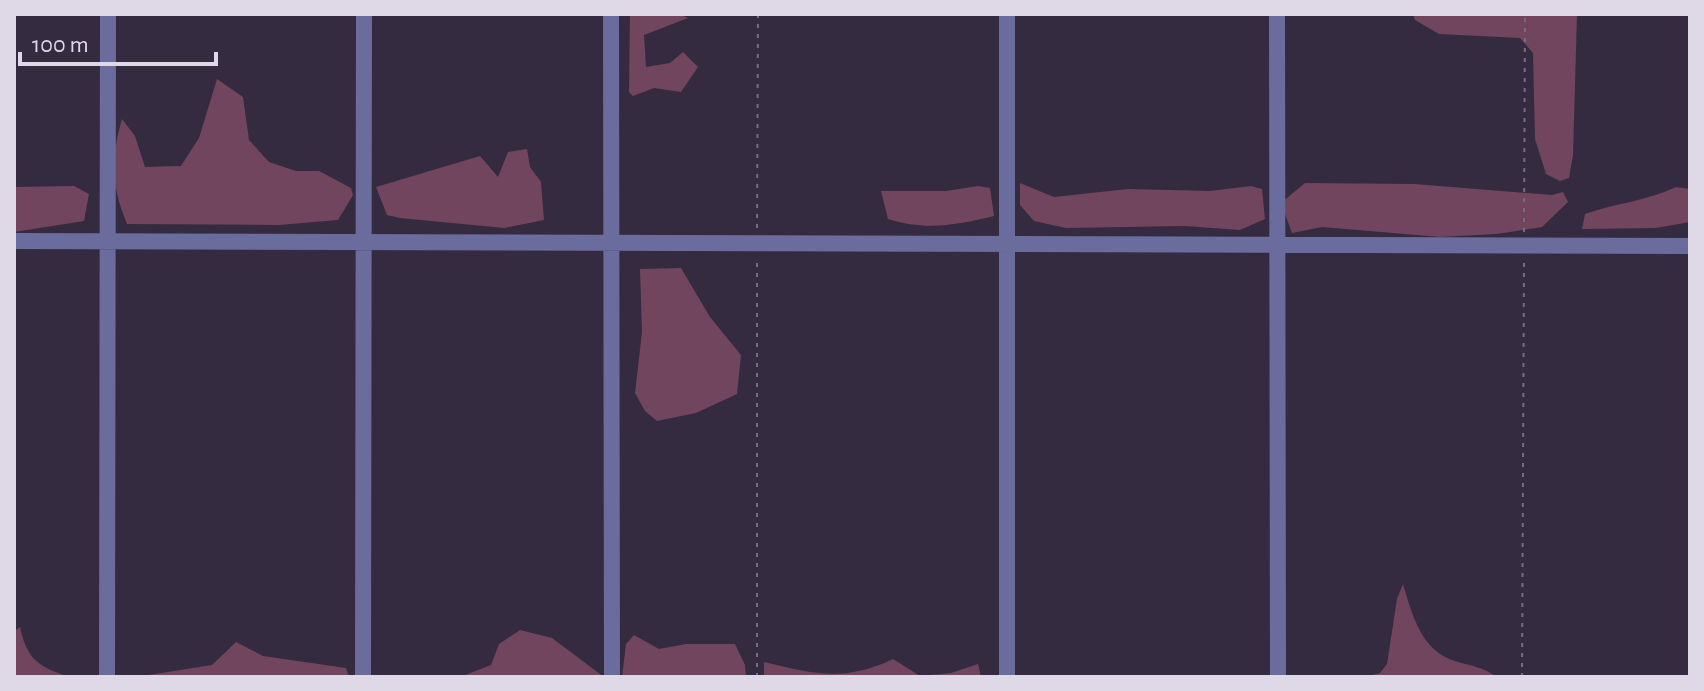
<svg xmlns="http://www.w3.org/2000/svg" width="1704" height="691" font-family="'Alegreya Sans',sans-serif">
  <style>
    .green { fill: #71455d }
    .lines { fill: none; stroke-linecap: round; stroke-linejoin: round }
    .path { stroke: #756e80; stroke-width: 2; stroke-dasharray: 4 6; stroke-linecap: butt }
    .minor { stroke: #6a6c9e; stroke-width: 16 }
  </style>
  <rect width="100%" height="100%" fill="#342b40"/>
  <path class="green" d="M630 14H679L688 18 644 35 646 67 670 63 683 52 698 67 681 92 654 88 633 96 629 92Z
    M1413 14H1577L1573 155 1569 178 1560 181 1546 174 1535 139 1533 53 1520 38 1439 34 1415 20Z
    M217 79 243 97 249 140 269 162 296 171H319L351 188 353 195 338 220 279 225 127 224C111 184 110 161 122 119L135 136 145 167 181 166 199 138Z
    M527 149 530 167 541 182 544 220 504 228 400 218 387 215 376 187 480 156 498 177 508 152Z
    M1020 183 1054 197 1128 189 1210 191 1251 186 1262 189 1265 219 1240 230 1185 226 1066 228 1034 221 1020 205Z
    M1305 183 1414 184 1552 195 1563 192 1568 202 1542 227 1497 234 1440 237 1322 227 1292 233 1281 203Z
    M74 186 89 194 84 221 14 232V187Z
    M978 186 990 188 994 216C956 225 926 231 888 219L881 191H946Z
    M1676 187 1690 189V222L1656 228 1582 229 1585 214C1616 203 1647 201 1676 187Z
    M681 268 710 317 741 355 737 394 696 413 657 421 645 411 635 393 642 332 640 269Z
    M1403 584C1412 614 1421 651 1455 661 1471 666 1483 667 1497 677H1365L1380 673 1387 664 1397 599Z
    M20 627C27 659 38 667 70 677H14V631Z
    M520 630 552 638 604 677H404H460L491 665 499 644Z
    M634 635 659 649 686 644H735L745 665 746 677H622L626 644Z
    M236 642 263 656 346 668 349 677H136L212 665Z
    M893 659 920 676 951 673 978 664 981 677H764V662C813 674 846 682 893 659Z"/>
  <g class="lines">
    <path class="path" d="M757 228 758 14
      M1524 232 1525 14
      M757 677V258
      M1522 677 1524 262"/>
    <path class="minor" d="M611 14 612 677
      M1277 14 1278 677
      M14 241 1690 246
      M107 677 108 14
      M363 677 364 14
      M1007 677V14"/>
  </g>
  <rect width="1704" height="691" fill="none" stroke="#dfd9e7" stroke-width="32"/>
  <path d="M20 52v12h196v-12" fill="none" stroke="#dfd9e7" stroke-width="4"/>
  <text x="32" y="52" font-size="24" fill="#dfd9e7" stroke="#342b40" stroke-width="6" paint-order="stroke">100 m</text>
</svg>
